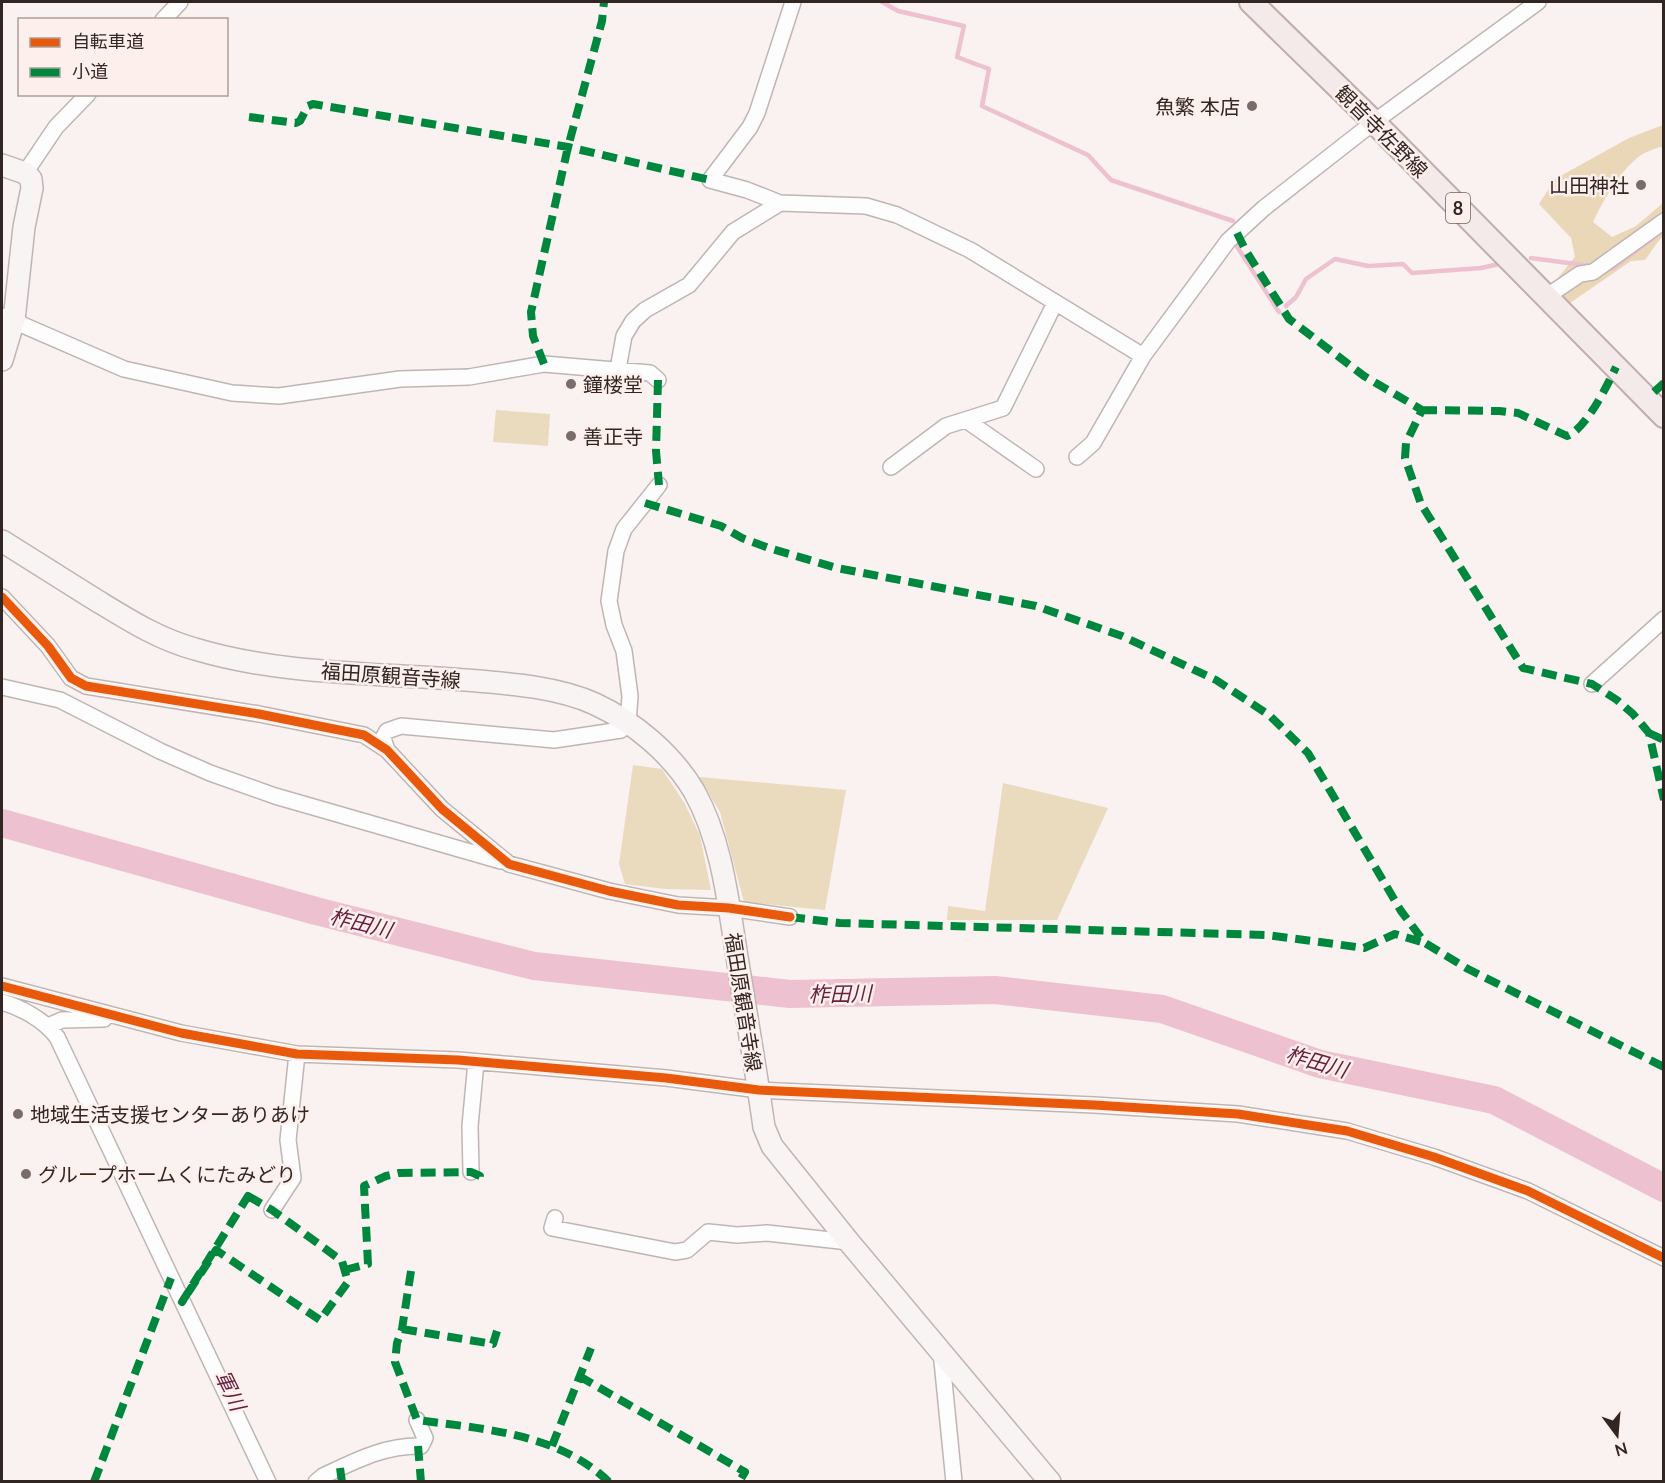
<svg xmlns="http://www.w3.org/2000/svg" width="1665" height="1483" font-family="Lato,'Noto Sans JP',sans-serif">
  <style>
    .green { fill: #eadabe }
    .forest { fill: #e9d7b7 }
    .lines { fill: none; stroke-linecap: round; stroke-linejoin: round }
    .stream { stroke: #eec1d0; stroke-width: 4.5 }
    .river { stroke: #eec1d0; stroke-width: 28 }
    .minor-casing { stroke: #bfb6b4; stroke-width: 18 }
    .secondary-casing { stroke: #bfb6b4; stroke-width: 24 }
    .primary-casing { stroke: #c1adad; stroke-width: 26 }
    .minor { stroke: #fefdfd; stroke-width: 15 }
    .secondary { stroke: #f8f4f3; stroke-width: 21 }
    .primary { stroke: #f3eae9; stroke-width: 22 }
    .quiet { stroke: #00873e; stroke-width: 8; stroke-dasharray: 15 8; stroke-linecap: butt }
    .cycleway-casing { stroke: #fdf0ec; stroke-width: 13 }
    .cycleway { stroke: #e8590c; stroke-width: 9 }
    .poi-dot { fill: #786d6a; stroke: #fdf0ec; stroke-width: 2 }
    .labels { text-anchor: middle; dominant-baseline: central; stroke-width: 5; stroke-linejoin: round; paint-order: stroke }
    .shield { fill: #fdf0ec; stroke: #6f635f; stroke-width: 1.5 }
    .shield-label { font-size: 18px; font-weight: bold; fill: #322622 }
    .poi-label { font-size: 20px; fill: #322622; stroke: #fdf0ec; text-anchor: start }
    .street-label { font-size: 20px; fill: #322622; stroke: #fdf0ec }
    .water-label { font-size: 21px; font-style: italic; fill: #661f41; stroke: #fdf0ec }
  </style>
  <rect width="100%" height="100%" fill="#f9f2f0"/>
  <path class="green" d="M496 410 550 414 548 446 493 442Z
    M633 765 662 769 685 804 700 836 711 890 665 889 625 884 619 864Z
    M699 777 846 790 825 910 744 902 720 812Z
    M1003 783 1108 808 1057 920H947L948 906 985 911Z"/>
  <path class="forest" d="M1663 125V148L1659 147C1652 150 1643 153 1637 158 1617 175 1604 199 1593 222L1612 237 1636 226 1663 203V237L1660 239 1645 260 1631 261 1570 303 1553 284 1575 257 1571 238 1539 204 1555 179 1629 138Z"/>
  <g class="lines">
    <path class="stream" d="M882 2 898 11 964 26 957 57 989 69 982 106 1088 155 1111 180 1233 221
      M1236 245 1279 312
      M1531 258 1591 266
      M1605 268 1612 269 1660 233
      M1286 306 1296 297 1306 279 1335 259 1368 266 1403 264 1412 273 1481 268 1499 264"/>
    <path class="river" d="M2 823 316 911 534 966 790 994 995 990 1162 1009 1320 1064 1494 1100 1664 1188"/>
    <g class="minor-casing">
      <path id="minor" d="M793 2 757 113 750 127 710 180 747 190 780 203 866 206 897 215 970 250 1143 356
        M163 20 180 2
        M25 173 56 127 88 94
        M1546 297 1580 274 1593 272 1664 221
        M2 316 124 369 232 393 279 396 400 379 469 377 544 364 650 373 658 380
        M618 369 624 336 633 321 645 310 689 285 733 232 780 203
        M966 420 1036 469
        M1077 457 1093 443 1143 356 1228 241 1264 208 1374 122 1538 2
        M891 467 946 426 1003 408 1055 303
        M2 597 48 646 71 678 86 686 259 714 364 735 387 750 442 809 509 864 609 891 678 905 729 908 790 917
        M1592 684 1664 619
        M2 687 60 700 160 751 210 773 275 796 501 861
        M387 750 383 738 387 731 401 726 554 740 621 730 628 723 630 696 624 651 614 625 609 601 616 551 624 529 659 485
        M2 986 181 1033 297 1054 458 1060 666 1078 759 1090 1094 1105 1238 1114 1347 1131 1434 1157 1528 1191 1664 1258
        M2 1002C22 1008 44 1020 57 1037L268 1482
        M48 1026 62 1020 104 1019
        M471 1172 470 1126 476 1062
        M272 1210 293 1178 288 1140 297 1054
        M555 1218 552 1228 675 1252 687 1250 708 1232 737 1235 767 1233 849 1242
        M941 1351 954 1482
        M316 1482 323 1476C355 1461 385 1445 421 1446L425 1438 417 1420"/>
    </g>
    <g class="secondary-casing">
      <path id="secondary" d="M2 165 25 173 31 179 32 188 24 227 14 320 2 360
        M2 541C31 559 61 578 91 597 124 617 157 639 195 649 278 674 367 673 453 679 498 683 554 685 595 704 634 722 672 754 694 791 722 841 728 901 737 957 746 1013 756 1070 764 1127L772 1146 849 1242 1050 1482"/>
    </g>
    <g class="primary-casing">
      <path id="primary" d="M1251 2 1374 122 1664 416"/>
    </g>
    <use href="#minor" class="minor"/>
    <use href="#secondary" class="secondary"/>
    <use href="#primary" class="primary"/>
    <path class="quiet" d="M249 117 296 123 300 121 308 106 313 104 568 147 710 180
      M1237 233 1246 251 1289 319 1364 376 1422 410 1406 443 1405 458 1421 504 1523 668 1592 684 1617 700 1633 714 1649 733 1664 800
      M544 364 533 336 531 312 568 147 602 21 604 2
      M658 380 656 451 659 485
      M1654 392 1664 383
      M1422 410 1499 411 1518 413 1567 436C1586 429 1607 386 1616 367
      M645 503 721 526 742 538 769 548 837 568 1036 606 1122 636 1216 680 1269 715 1308 753 1401 911 1425 943 1468 969 1664 1067
      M1649 733 1664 740
      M790 917 840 923 1267 935 1364 948 1395 934 1425 943
      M248 1196 272 1210 342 1261 348 1282 320 1320 216 1250 182 1302Z
      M345 1270 368 1264 364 1186 386 1176 399 1173 471 1172 480 1176V1183
      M411 1271 402 1329 397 1343 395 1362 417 1420C483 1429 558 1433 609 1482
      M402 1329 493 1344 497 1331
      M579 1376 745 1472 739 1482
      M418 1446 421 1482
      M552 1446 591 1348
      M340 1468 342 1482
      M94 1482 171 1278"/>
    <g class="cycleway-casing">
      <path id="cycleway" d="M2 597 48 646 71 678 86 686 259 714 364 735 387 750 442 809 509 864 609 891 678 905 729 908 790 917
        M2 986 181 1033 297 1054 458 1060 666 1078 759 1090 1094 1105 1238 1114 1347 1131 1434 1157 1528 1191 1664 1258"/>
    </g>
    <use href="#cycleway" class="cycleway"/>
  </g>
  <g class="poi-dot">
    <circle cx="1252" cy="106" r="6"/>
    <circle cx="1641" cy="185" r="6"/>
    <circle cx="571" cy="384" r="6"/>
    <circle cx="571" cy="436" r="6"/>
    <circle cx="18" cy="1114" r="6"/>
    <circle cx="26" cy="1174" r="6"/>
  </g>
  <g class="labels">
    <rect class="shield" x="1446" y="193" width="24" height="30" rx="4.5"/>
    <g class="shield-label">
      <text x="1458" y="208">8</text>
    </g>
    <g class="poi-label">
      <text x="1240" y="106" text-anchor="end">魚繁 本店</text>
      <text x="1629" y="185" text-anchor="end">山田神社</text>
      <text x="583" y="384">鐘楼堂</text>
      <text x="583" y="436">善正寺</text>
      <text x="30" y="1114">地域生活支援センターありあけ</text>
      <text x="38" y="1174">グループホームくにたみどり</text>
    </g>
    <g class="street-label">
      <text transform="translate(1382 131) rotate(45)">観音寺佐野線</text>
      <text transform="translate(391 675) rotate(4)">福田原観音寺線</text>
      <text transform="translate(744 1002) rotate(81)">福田原観音寺線</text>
    </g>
    <g class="water-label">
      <text transform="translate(361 922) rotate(14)">柞田川</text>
      <text transform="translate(840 993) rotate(-1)">柞田川</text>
      <text transform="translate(1317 1061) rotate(16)">柞田川</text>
      <text transform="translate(231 1390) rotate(64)">軍川</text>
    </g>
  </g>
  <rect width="1665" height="1483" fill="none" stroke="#322622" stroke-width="6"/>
  <rect x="18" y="18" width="210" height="78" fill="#fdf0ec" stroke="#ac9f9b" stroke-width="1.5"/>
  <rect x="30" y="38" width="30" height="9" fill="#e8590c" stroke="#ac9f9b" stroke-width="1.5"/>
  <text x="72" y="48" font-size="18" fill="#322622">自転車道</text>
  <rect x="30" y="68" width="30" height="9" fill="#00873e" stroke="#ac9f9b" stroke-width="1.5"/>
  <text x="72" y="78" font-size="18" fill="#322622">小道</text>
  <g transform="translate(1617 1435) rotate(164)" stroke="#fdf0ec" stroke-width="4.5" paint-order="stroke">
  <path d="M0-4.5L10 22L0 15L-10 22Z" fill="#322622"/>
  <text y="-9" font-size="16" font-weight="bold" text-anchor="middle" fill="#322622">N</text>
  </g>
</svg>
